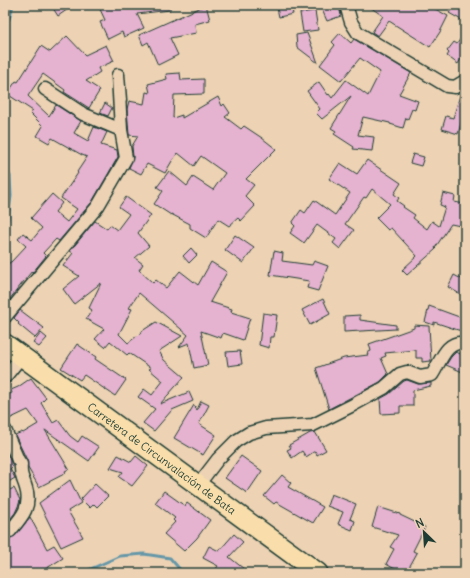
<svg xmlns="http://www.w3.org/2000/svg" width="470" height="578" font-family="Delius,sans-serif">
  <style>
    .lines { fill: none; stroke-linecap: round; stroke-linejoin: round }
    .stream { stroke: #6597a8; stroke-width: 3 }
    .building { fill: #e5b2cf; stroke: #1f3d34 }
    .minor-casing { stroke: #1f3d34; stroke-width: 15 }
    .primary-casing { stroke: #1f3d34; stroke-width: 22 }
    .minor { stroke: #edd2b4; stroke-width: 12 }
    .primary { stroke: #f9deab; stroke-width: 19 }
    .labels { text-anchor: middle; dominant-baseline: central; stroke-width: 3; stroke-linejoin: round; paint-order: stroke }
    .street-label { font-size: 11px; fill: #1f3d34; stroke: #edd2b4 }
  </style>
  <rect width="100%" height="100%" fill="#edd2b4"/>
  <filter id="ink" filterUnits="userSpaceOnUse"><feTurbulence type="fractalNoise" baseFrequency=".025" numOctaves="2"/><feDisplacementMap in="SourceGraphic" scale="8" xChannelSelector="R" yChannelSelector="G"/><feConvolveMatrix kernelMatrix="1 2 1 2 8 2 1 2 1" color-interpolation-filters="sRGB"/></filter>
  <g filter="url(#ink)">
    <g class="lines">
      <path class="stream" d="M5 25 9 19 13 5
        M5 163 10 176 11 196 5 240
        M84 573 86 571 120 556 144 554 170 558 183 573"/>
    </g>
    <path class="building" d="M51 5H74L58 16Z
      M98 5H170V10L137 14 144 28 124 37 122 32 108 39 100 22 105 20Z
      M206 5 210 20 195 24 196 33 170 38 178 55 158 65 148 42 143 45 139 35Z
      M291 5 293 14 279 17 277 8Z
      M320 5H339L341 16 327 21Z
      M367 5H428L448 16 440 32 430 47 389 21 378 36 372 32 383 16Z
      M454 5H461L465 7V22L449 13Z
      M315 11 318 30 303 32 300 13Z
      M465 32V62L461 59 458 64 447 56 449 53 447 51 454 42 457 44Z
      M307 33 318 63 297 47 296 35Z
      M340 33 351 43 354 39 411 73 399 94 418 101 415 110 412 109 408 119 406 118 403 128 390 124V123L363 117 358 135 374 137 372 151 353 149 354 147 334 134 336 131 331 128 351 96 322 119 316 113 320 109 307 91 319 82 328 95 329 94 332 98 346 80 368 96 380 72 360 58 341 81 320 65 335 45 332 42Z
      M67 36 85 55 106 45 114 61 98 68 100 72 86 81 100 90 89 108 64 92 65 90 43 74 28 96 49 116 56 105 81 121 74 133 88 141 94 127 107 132 101 145 117 150 118 157 92 202 59 241 56 239 43 253 46 256 33 272 32 271 5 305V269L10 262H11L26 246 18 239 23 233 32 240 42 228 31 218 52 194 62 203 55 212 67 222 77 209 61 198 78 173 77 172 87 157 82 155 52 138 49 143 37 136 43 126 30 113 33 111 7 94 16 81 18 82 41 46 50 52Z
      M180 73 181 80 204 79V94L174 95 173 118 182 115V118L218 97 222 106 224 104 230 113 225 117 241 129 244 126 262 138 276 149 246 179 254 185 245 196 255 206 241 221 238 218 229 226 218 219 206 238 190 228V224L171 214V215L154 204 163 191 157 187 169 171 187 186 193 177 213 190 225 173 201 156 194 166 178 153 172 161 165 173 147 164 141 174 129 168 133 157 132 146 138 136 129 135 127 109 129 101 144 104 146 92 150 93 148 84 167 79 166 74Z
      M465 90V109L458 134 442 129 446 116 453 118 461 92Z
      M105 103 112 108 108 116 100 113Z
      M413 154 424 157 421 166 410 163Z
      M367 160 401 183 394 194 399 198 397 201 404 206 403 207 415 215 413 218 427 229 432 221 439 226 445 207 440 205 443 193 455 196 454 202 465 204V227L451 224 435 248 436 249 407 275 402 270 417 256 391 228 388 230 376 218 390 204 372 189 366 198 364 197 345 224 354 230 340 249 333 243 336 239 317 225 304 243 290 233 295 226 292 223 301 210 305 213 314 200 335 215 350 193 329 179 340 163 357 174Z
      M126 197 151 215 138 233 149 246 135 258 143 264 139 270 153 283 156 280 166 288 180 271 198 285 211 262 227 272 210 302 232 309 231 312 250 318 243 340 223 333 221 338 201 331 208 365 194 368 189 343 179 347 188 335 139 293 129 308 132 309 119 334 128 343 142 332V331L156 322 182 336 159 351 164 360 184 377 160 404 189 392 193 401 172 410 154 431 143 423 155 409 138 397 144 389 152 395 163 381 149 369 151 368 129 353 127 355 110 341 105 347 95 339 104 329 86 319 92 310 89 308 101 283 74 304 63 289 79 276 63 266 73 253 70 251 95 221 107 229 110 225 117 230 129 214 119 207Z
      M235 235 254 248 243 263 225 250Z
      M191 248 197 255 189 263 183 256Z
      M274 251 283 253 282 261 312 265 314 261 328 266 318 291 307 288 309 281 270 275Z
      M454 275 465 281V297L448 287Z
      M323 299 330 314 310 325 302 310Z
      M429 306 462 318 460 322H465V331L458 330 434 322V325L425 322Z
      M20 310 44 328 35 338 18 324 19 323 14 318Z
      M263 313 277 315 274 337H270L269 348 259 345Z
      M360 315V320L396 325V329L344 332V316Z
      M414 325 429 326 431 361 422 362V358H416V350L385 353 386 356 381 358 388 374 380 382 329 409 316 368 344 358 368 355 367 353 371 351 369 344 414 328Z
      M41 333 47 338 39 347 33 343Z
      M77 344 96 357 95 359 126 380 115 396 84 375 80 380 61 368Z
      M240 351 242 364 228 366 226 352Z
      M456 352 465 356V373L446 365 451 357Z
      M31 378 46 398 41 403 53 423 58 420 70 436 78 442 82 436 99 447 89 461 45 430 69 469 65 471 66 473 39 487 28 468 27 460 15 435 22 432 23 433 38 424 28 410 5 421V396L12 393 11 390 18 387Z
      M407 380 418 384 431 383V386L413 390V406H400V413L381 414 380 399 389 394 404 381Z
      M201 401 209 405 199 424 216 435 203 455 174 438 194 405 197 410Z
      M315 432 326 450 317 455 315 451 306 457 302 451 292 458 287 450 291 448 289 445 310 433Z
      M5 449 13 466 10 469 15 478 5 484Z
      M118 455 131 462 136 456 148 466 132 486 119 477 123 472 110 468Z
      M241 456 262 471 247 493 225 478Z
      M282 475 291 483 288 487 323 507 313 523 276 502 274 504 264 496Z
      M70 480 81 503 68 511 83 537 61 547 39 503Z
      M95 484 108 496 97 507 94 504 90 508 81 499Z
      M14 488 20 500 19 504 15 513 5 525V510L8 507 5 502V492Z
      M164 491 185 506 187 503 210 520 197 538 184 551 164 534 175 522 173 520 175 518 155 503Z
      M331 494 356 504 350 519 355 521 352 530 338 524 343 512 327 506Z
      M378 507 400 514V515L425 527 413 551 417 553 406 573H402L386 564 394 549 390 547 398 535 372 527Z
      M30 517 47 549 54 545 63 558 39 573H5V537L9 538 15 536Z
      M234 534 243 542 229 557 249 573H213L218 566 203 558 209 546 219 551Z"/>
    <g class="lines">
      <g class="minor-casing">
        <path id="minor" d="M346 5 351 22 358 33 447 86 455 87 465 81
          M45 89 83 114 121 130
          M5 317 98 206 126 158 121 130 118 75 120 100
          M5 377 22 356
          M5 430 18 460 21 464C20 477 23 477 26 488 32 507 21 518 10 531
          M198 485 218 459 236 441 249 433 266 428 313 425 353 405 384 388 400 374 407 372 420 377 432 375C441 361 446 340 465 343"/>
      </g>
      <g class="primary-casing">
        <g id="primary">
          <path id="s1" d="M5 344 318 573"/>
        </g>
      </g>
      <use href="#minor" class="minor"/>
      <use href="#primary" class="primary"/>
    </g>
  </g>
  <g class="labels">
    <g class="street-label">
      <text stroke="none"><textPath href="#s1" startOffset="194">Carretera de Circunvalación de Bata</textPath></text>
    </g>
  </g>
  <rect width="470" height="578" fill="none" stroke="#edd2b4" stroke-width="20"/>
  <rect x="10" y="10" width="450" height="558" fill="none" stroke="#1f3d34" stroke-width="1.5" filter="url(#ink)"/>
  <g transform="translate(424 532) rotate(335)" stroke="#edd2b4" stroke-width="3" paint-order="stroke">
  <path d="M0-3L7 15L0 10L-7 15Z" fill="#1f3d34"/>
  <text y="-6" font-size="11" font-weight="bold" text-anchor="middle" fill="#1f3d34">N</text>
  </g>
</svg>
